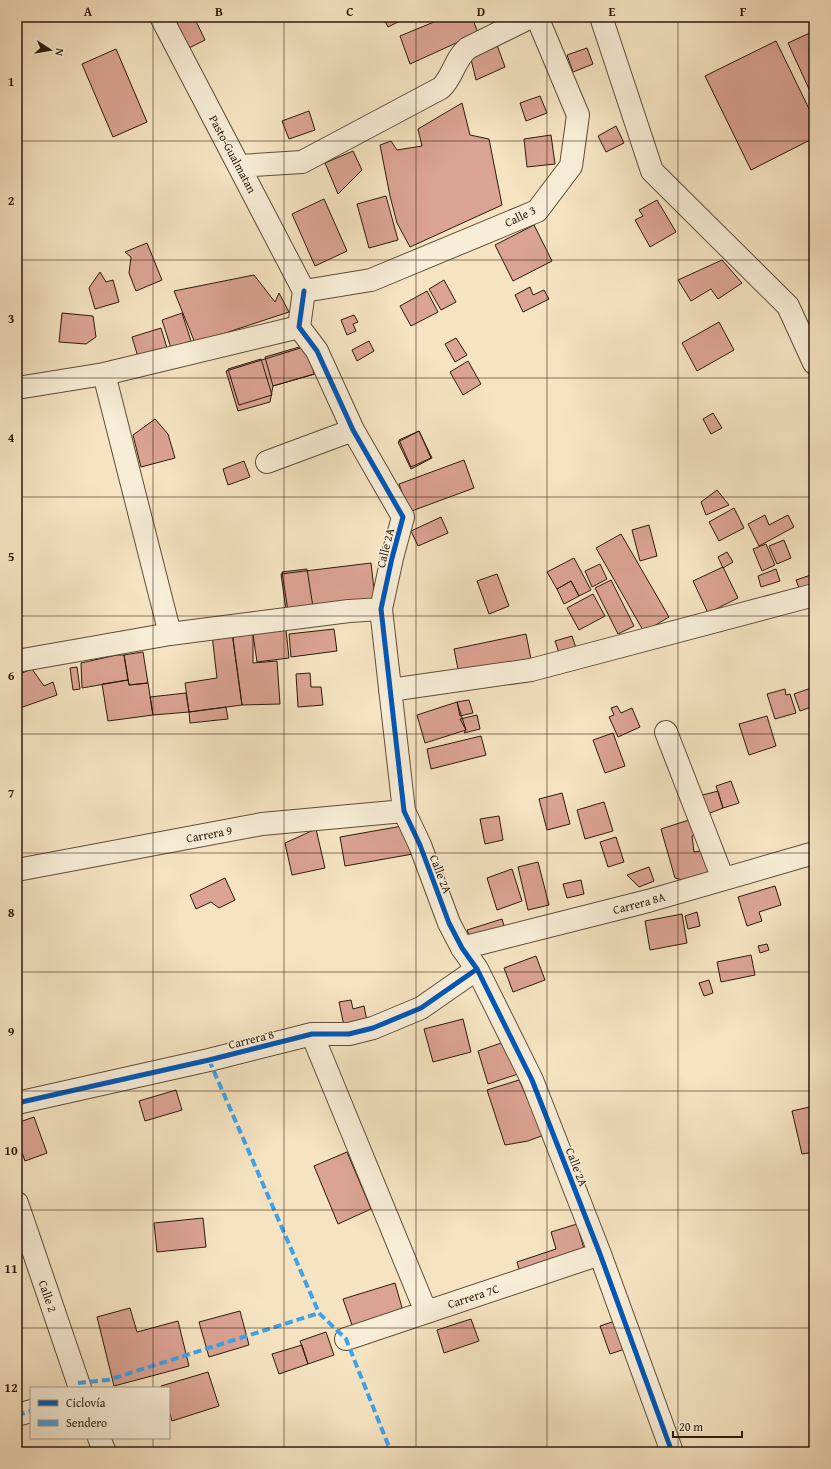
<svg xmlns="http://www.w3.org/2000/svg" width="831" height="1469" font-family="'Gentium Book Plus',serif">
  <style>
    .building { fill: #dba393; stroke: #2b1b0b }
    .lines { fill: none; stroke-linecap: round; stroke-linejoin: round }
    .minor-casing { stroke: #5e4d38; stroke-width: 24 }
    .minor { stroke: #f8edd7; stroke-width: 22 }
    .quiet { stroke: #3ea2e9; stroke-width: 4; stroke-dasharray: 8 4; stroke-linecap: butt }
    .cycleway-casing { stroke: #f8edd7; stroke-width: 8 }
    .cycleway { stroke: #0057b8; stroke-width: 5 }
    .grid { fill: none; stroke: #2b1b0b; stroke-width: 1; stroke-opacity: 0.55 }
    .labels { text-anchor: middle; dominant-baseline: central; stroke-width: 3; stroke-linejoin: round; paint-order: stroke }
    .street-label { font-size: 12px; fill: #2b1b0b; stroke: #f8edd7 }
    .neatline { fill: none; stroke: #2b1b0b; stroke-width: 1.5 }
    .grid-label { font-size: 13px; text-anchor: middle; font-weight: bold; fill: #2b1b0b }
  </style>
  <rect width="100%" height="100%" fill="#f5e3c1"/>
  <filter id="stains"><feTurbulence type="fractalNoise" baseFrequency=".005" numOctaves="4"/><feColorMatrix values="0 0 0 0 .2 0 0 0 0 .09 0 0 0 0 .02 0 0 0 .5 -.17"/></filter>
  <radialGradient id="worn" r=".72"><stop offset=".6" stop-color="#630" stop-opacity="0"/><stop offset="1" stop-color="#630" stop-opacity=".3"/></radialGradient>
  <path class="building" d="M165 17H194L205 40 181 52Z
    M383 17H408L388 27Z
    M446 17H472L478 33 410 64 400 36Z
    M814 31V100L788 43Z
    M776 41 814 119V138L751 170 705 76Z
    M497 45 505 67 476 80 470 55Z
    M587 48 593 64 573 72 567 55Z
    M116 49 147 122 113 137 82 64Z
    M540 96 547 113 526 121 520 103Z
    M462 103 470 135 489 139 502 205 410 247 397 223 390 196 380 145 391 141 397 150 422 146 418 129Z
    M309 111 315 130 289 139 282 121Z
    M616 126 624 143 606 152 598 136Z
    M551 135 555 164 527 167 524 139Z
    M353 151 362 170 338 194 325 163Z
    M386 196 398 240 369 248 357 204Z
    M324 199 347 251 315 266 292 214Z
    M657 200 676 232 650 247 635 220 643 216 639 210Z
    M534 225 552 261 513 281 495 245Z
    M147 243 162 280 136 291 129 273 131 257 125 252Z
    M722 260 742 283 718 299 711 289 691 301 678 280Z
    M100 272 106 282 113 280 119 302 95 309 89 288Z
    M254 275 275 302 279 293 289 312 195 343 174 291Z
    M444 280 456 302 441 310 429 289Z
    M530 287 533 295 544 290 549 299 523 312 515 295Z
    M427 291 438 312 411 326 400 306Z
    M62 313 93 316 96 337 86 344 59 342Z
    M182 313 191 341 171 348 162 320Z
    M354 315 358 322 353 324 356 331 347 335 341 320Z
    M719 322 734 350 697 371 682 343Z
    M161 328 167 348 138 357 132 337Z
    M456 338 467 355 455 362 445 344Z
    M369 341 374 351 357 361 352 350Z
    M306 345 314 374 273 386 265 357Z
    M307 346 315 374 273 386 270 402 238 411 226 371Z
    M261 359 272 395 239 405 228 369Z
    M468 361 481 384 463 395 450 372Z
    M713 413 722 428 711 434 703 419Z
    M155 419 168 434 175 458 141 467 133 435Z
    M419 431 432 458 411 469 398 442Z
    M419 431 431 458 411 467 399 440Z
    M464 460 474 488 409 512 399 484Z
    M244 461 250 477 228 485 223 469Z
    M717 490 729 505 706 515 701 502Z
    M734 508 744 528 719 541 709 522Z
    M765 515 769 525 788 515 794 527 759 546 748 524Z
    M441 517 448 533 418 546 411 531Z
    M649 525 657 556 640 561 632 530Z
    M621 534 669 617 644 632 596 548Z
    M784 540 791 558 777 564 769 546Z
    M766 544 775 565 762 571 753 549Z
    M727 552 733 562 723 568 718 557Z
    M574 558 591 590 579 596 571 581 557 589 547 572Z
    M371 563 376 607 287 618 281 574Z
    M600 564 607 579 592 587 585 571Z
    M723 567 738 598 708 613 693 581Z
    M307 569 313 607 288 611 282 572Z
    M776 569 780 581 761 587 758 576Z
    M497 574 509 606 489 614 477 581Z
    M814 574V592L802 596 796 580Z
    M611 580 634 626 618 634 595 588Z
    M571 581 579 596 564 604 557 589Z
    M593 594 605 616 579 630 567 608Z
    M334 629 337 651 291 657 289 634Z
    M286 630 289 658 257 662 253 634Z
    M232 632 242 705 189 712 185 683 217 678 212 635Z
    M232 632 253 634V663L277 661 280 704 242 705Z
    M526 634 532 664 460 679 454 649Z
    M572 636 577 651 560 656 555 641Z
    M143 652 148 683 129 685 124 655Z
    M117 655H124L128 680 82 688 81 663Z
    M77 667 80 689 73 690 70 668Z
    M32 669 44 686 53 682 57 695 17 709V675Z
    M310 673 311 687H321L323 705 298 707 296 674Z
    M128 680 129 685 148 683 153 715 108 721 102 684Z
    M814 687V706L800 711 794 694Z
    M785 689 786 695 790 694 796 713 775 719 767 694Z
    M186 693 189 712 153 715 150 697Z
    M469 700 473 713 460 716 457 702Z
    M457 702 466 730 425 743 417 715Z
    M617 706 621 713 632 708 640 727 618 737 609 717 614 715 611 708Z
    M226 707 228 719 190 723 189 712Z
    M477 715 480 729 464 733 466 730 460 719Z
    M767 716 776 746 749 755 739 724Z
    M613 733 625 766 605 773 593 740Z
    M481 736 486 755 431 769 427 749Z
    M731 781 739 803 723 808 716 786Z
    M718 791 723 808 705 815 699 796Z
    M562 793 570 824 547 830 539 799Z
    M604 802 613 831 585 839 577 810Z
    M499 816 503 840 485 844 480 819Z
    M692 819 696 834 692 836 694 852 700 851 711 876 690 882 675 878 661 829Z
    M408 825 413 854 345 866 340 837Z
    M316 829 325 868 292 875 285 843Z
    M616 837 624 862 608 867 600 842Z
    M538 862 549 905 528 910 518 867Z
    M649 867 654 881 639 887 627 875Z
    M512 869 522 901 497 910 487 878Z
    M225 878 235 900 219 908 211 902 196 909 190 895Z
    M581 880 584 894 567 898 563 884Z
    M775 886 781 905 759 912 762 921 747 926 738 897Z
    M697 912 700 926 688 929 685 916Z
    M682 914 687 943 650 950 645 921Z
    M502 919 506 932 472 943 467 930Z
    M767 944 769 950 760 953 758 946Z
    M751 955 755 975 721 982 717 962Z
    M536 956 545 980 513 992 504 968Z
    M709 980 713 993 704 996 699 983Z
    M351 1000 353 1009 364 1006 368 1026 345 1031 339 1002Z
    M463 1019 471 1052 433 1062 424 1029Z
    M507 1041 518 1074 488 1084 478 1051Z
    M519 1080 544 1135 528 1141 505 1145 487 1090Z
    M176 1090 182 1110 145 1121 139 1101Z
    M814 1106V1152L802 1154 792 1111Z
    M34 1117 47 1153 25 1161 17 1139V1123Z
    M347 1152 371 1209 338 1224 314 1166Z
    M203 1218 206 1247 157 1252 154 1223Z
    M577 1224 586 1256 521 1276 517 1262 556 1249 551 1232Z
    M395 1283 403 1311 352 1325 343 1299Z
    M130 1308 137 1332 178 1321 189 1366 114 1386 97 1317Z
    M240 1311 249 1345 209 1357 199 1322Z
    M471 1319 479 1341 444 1353 437 1330Z
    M621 1319 631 1347 610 1354 600 1326Z
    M326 1332 334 1355 308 1364 300 1341Z
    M302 1345 308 1364 279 1374 272 1354Z
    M208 1372 219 1406 172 1421 169 1411V1388H162L161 1386Z"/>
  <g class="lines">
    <g class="minor-casing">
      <path id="minor" d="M161 17 304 291
        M601 17 652 171 788 306 814 363
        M240 166 302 162 441 88C453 77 455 58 468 48L531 17
        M304 291 299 327 317 351 353 430 403 517 392 558 381 609 404 811 420 845 449 923 462 948 477 969 532 1080 600 1254 672 1452
        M304 291 371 280 537 211 571 166 578 115 537 17
        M104 374 170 634
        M17 388 104 374 299 327
        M267 462 353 430
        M17 661 170 634 349 611 381 609
        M390 690 531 670 814 595
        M666 732 723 879
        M17 870 262 824 404 811
        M462 948 648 901 814 853
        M312 1034 426 1312
        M17 1103 209 1060 312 1034H349L373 1028 421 1008 477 969
        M17 1203 80 1388
        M346 1339 600 1254
        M17 1415 31 1411
        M99 1438 105 1452"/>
    </g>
    <use href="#minor" class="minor"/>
    <path class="quiet" d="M209 1060 319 1313 346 1339 391 1452
      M78 1383 108 1380 319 1313
      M17 1415 31 1411"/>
    <g class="cycleway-casing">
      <path id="cycleway" d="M304 291 299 327 317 351 353 430 403 517 392 558 381 609 404 811 420 845 449 923 462 948 477 969 532 1080 600 1254 672 1452
        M17 1103 209 1060 312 1034H349L373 1028 421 1008 477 969"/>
    </g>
    <use href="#cycleway" class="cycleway"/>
  </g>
  <path class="grid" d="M153 17V1388M284 17V1452M416 17V1452M547 17V1452M678 17V1452M17 141H814M17 260H814M17 378H814M17 497H814M17 616H814M17 734H814M17 853H814M17 972H814M17 1091H814M17 1210H814M17 1328H814M153 1438V1452"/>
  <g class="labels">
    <g class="street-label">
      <text transform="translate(233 154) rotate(62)">Pasto-Gualmatan</text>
      <text transform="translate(520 216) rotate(-26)">Calle 3</text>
      <text transform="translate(385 548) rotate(-76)">Calle 2A</text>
      <text transform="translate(209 834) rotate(-11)">Carrera 9</text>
      <text transform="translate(441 874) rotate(69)">Calle 2A</text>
      <text transform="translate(639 903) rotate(-15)">Carrera 8A</text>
      <text transform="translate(251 1039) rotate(-14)">Carrera 8</text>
      <text transform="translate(577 1167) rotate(69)">Calle 2A</text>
      <text transform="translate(48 1296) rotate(71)">Calle 2</text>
      <text transform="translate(473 1296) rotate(-18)">Carrera 7C</text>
    </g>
  </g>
  <rect width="831" height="1469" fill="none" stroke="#f5e3c1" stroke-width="44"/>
  <rect x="30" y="1387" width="140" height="52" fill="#f8edd7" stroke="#a69985"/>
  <rect x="38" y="1400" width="20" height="6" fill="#0057b8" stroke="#a69985"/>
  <text x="66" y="1407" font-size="12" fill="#2b1b0b">Ciclovía</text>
  <rect x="38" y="1420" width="20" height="6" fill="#3ea2e9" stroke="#a69985"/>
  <text x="66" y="1427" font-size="12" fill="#2b1b0b">Sendero</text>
  <g transform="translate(50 50) rotate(102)" stroke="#f8edd7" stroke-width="3" paint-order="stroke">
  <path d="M0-3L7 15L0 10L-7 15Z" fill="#2b1b0b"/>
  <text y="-6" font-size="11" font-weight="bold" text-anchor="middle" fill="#2b1b0b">N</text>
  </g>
  <path d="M673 1431v6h69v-6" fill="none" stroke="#2b1b0b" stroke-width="2"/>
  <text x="679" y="1431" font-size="12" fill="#2b1b0b" stroke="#f8edd7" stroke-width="3" paint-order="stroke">20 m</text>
  <rect x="22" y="22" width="787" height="1425" class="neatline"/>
  <g class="grid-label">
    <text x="88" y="16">A</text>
    <text x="219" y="16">B</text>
    <text x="350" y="16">C</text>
    <text x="481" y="16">D</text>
    <text x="612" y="16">E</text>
    <text x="743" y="16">F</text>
    <text x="11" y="86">1</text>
    <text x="11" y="205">2</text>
    <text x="11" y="323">3</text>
    <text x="11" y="442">4</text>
    <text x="11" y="561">5</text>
    <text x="11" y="680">6</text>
    <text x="11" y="798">7</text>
    <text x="11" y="917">8</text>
    <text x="11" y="1036">9</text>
    <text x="11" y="1155">10</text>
    <text x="11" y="1273">11</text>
    <text x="11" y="1392">12</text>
  </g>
  <rect width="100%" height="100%" filter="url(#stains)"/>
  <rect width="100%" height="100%" fill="url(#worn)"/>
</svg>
